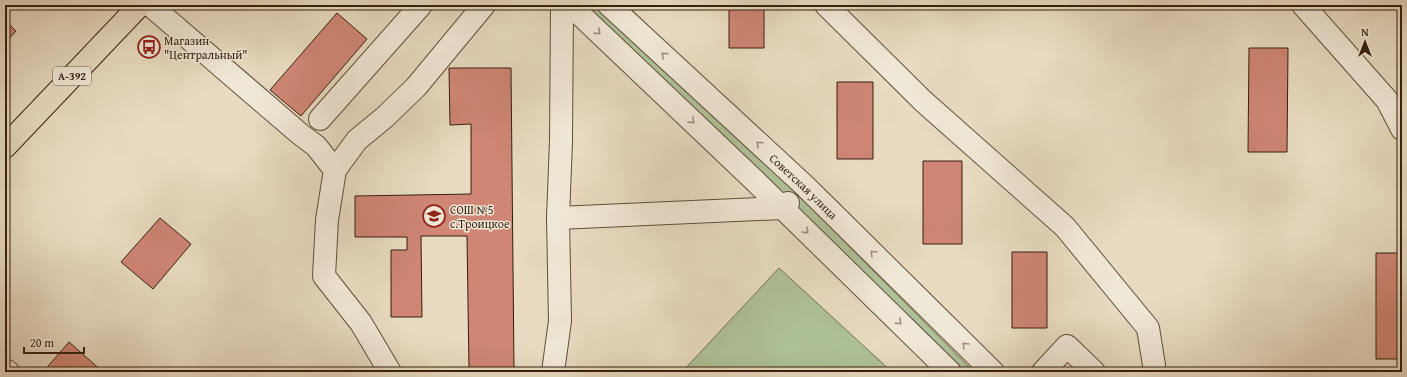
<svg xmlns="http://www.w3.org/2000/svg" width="1407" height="377" font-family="'Gentium Book Plus',serif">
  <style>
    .green { fill: #afc198; stroke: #727054 }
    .building { fill: #cf8675; stroke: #361f10 }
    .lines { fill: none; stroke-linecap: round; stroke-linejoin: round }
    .minor-casing { stroke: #624e3c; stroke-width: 24 }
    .highway-casing { stroke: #361f10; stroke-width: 24 }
    .minor { stroke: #f0e8d7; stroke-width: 22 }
    .highway { stroke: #e8dbc1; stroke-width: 22 }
    .oneway { stroke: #9c8e7d }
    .labels { text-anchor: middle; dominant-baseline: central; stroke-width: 3; stroke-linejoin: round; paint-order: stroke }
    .shield { fill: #f0e8d7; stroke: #6e5b4c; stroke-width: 1 }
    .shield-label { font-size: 11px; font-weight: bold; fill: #361f10 }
    .poi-label { font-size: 12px; fill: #361f10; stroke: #f0e8d7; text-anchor: start }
    .street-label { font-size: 12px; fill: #361f10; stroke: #f0e8d7 }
  </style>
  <rect width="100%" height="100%" fill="#e8dbc1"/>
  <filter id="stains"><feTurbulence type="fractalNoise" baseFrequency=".005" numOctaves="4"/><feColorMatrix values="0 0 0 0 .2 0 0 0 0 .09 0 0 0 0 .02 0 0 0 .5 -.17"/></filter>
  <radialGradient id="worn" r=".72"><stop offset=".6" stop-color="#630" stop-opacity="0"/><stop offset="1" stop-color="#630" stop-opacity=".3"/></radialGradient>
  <path class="green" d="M576 5H627L1003 372H985L810 207 972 370 970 372H955L787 208 799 197 795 193 782 203Z
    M779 268 892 372H682Z"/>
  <path class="building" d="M729 5H764V48H729Z
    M337 13 367 39 301 116 270 90Z
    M5 20 16 31 5 43Z
    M1249 48H1288L1287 152H1248Z
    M449 68H511L514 368 469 369 467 236H421L422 317H391V250H407V237H355V196L471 194V124L450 125Z
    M837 82H873V159H837Z
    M923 161H962V244H923Z
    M160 218 191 244 153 289 121 262Z
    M1012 252H1047V328H1012Z
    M1376 253H1402V359H1376Z
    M69 342 103 372H43Z"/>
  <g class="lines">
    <g class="minor-casing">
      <g id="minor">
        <path d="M150 5 300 134 316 146 335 170 357 140 385 117 416 87 484 5"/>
        <path d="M570 5 755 181 950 372"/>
        <path id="s1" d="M609 5 805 186 993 372"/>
        <path d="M826 5 923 101 1065 227 1148 328 1154 365"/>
        <path d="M1303 5 1387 100 1402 129"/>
        <path d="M320 119 421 5"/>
        <path d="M335 170 327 220 324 276 361 323 390 372"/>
        <path d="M558 218 783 208 788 203"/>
        <path d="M5 370 8 372"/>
        <path d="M553 372 560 321 558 218 561 141 562 5"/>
        <path d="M1043 372 1067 346 1094 372"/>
      </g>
    </g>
    <g class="highway-casing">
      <path id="highway" d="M5 147 140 5"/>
    </g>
    <use href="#minor" class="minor"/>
    <use href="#highway" class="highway"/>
  </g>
  <defs><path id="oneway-chevron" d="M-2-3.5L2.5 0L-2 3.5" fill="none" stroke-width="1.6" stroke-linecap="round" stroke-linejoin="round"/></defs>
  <g class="oneway">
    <use href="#oneway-chevron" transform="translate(598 32) rotate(44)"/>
    <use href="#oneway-chevron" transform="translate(664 55) rotate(-137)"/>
    <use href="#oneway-chevron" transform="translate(692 121) rotate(44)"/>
    <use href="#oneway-chevron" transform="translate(759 144) rotate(-137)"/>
    <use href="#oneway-chevron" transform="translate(806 231) rotate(44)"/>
    <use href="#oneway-chevron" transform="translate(873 253) rotate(-135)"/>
    <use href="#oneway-chevron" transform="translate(899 322) rotate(44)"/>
    <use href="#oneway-chevron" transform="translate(965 345) rotate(-135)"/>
  </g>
  <defs>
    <g id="bus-ring" transform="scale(1.15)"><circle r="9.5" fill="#f0e8d7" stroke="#8f2418" stroke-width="1.5"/><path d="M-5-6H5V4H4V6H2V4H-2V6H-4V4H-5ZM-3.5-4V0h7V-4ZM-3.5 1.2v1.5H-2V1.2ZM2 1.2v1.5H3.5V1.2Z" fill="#8f2418"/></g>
    <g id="school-ring" transform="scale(1.15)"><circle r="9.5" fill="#f0e8d7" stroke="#8f2418" stroke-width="1.5"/><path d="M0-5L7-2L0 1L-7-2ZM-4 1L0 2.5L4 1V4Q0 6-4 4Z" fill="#8f2418"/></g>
  </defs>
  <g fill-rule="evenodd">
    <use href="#bus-ring" x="149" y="47"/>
    <use href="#school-ring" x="434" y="216"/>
  </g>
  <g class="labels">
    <rect class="shield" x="53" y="67" width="38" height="18" rx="3"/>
    <g class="shield-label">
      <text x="72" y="76">А-392</text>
    </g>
    <g class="poi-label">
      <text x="164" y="40">Магазин<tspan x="164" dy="14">"Центральный"</tspan></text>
      <text x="450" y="209">СОШ №5<tspan x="450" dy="14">с.Троицкое</tspan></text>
    </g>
    <g class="street-label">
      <text stroke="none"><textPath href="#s1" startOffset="266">Советская улица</textPath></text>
    </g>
  </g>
  <rect width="1407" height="377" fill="none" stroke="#e8dbc1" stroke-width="20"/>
  <rect x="6" y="6" width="1395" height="365" fill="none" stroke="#361f10" stroke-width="2"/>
  <rect x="10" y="10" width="1387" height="357" fill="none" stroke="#361f10"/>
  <g transform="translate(1365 42)" stroke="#f0e8d7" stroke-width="3" paint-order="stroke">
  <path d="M0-3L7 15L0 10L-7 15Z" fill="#361f10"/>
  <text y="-6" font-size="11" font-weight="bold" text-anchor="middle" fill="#361f10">N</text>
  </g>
  <path d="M24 347v6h60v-6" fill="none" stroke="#361f10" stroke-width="2"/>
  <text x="30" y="347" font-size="12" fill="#361f10" stroke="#f0e8d7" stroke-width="3" paint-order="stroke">20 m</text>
  <rect width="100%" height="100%" filter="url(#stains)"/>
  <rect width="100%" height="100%" fill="url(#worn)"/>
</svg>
